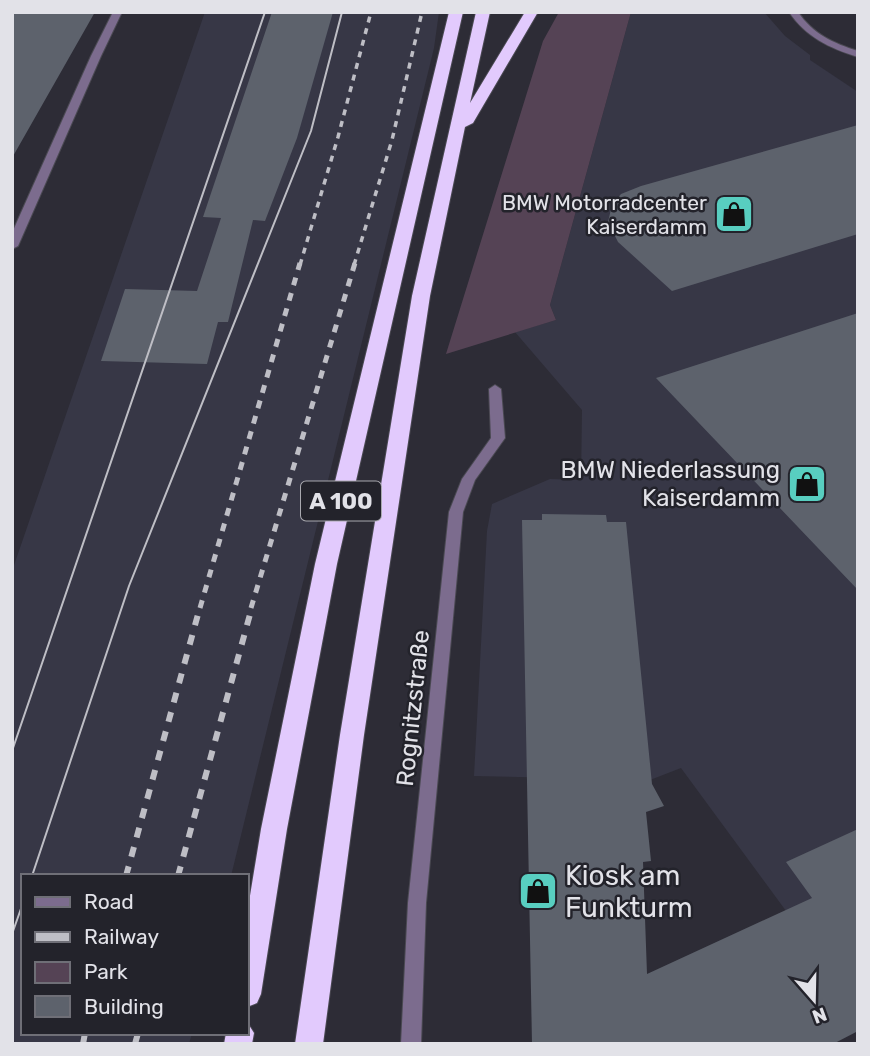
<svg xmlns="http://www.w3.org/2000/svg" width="870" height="1056" font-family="Rubik,sans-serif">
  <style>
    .built { fill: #373746 }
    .green { fill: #554355 }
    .building { fill: #5d626c }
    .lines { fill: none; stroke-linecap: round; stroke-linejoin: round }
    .service-casing { stroke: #4a4952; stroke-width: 2 }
    .minor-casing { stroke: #4a4952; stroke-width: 2 }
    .motorway-casing { stroke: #4a4952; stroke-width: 2 }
    .service { fill: #7c6c8e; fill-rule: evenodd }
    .minor { fill: #7c6c8e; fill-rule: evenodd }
    .motorway { fill: #e2cafd; fill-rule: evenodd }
    .tram { stroke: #bebec5; stroke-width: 2 }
    .rail-far2 { stroke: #bebec5; stroke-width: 3.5; stroke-dasharray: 6 6; stroke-linecap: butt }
    .rail-far1 { stroke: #bebec5; stroke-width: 5; stroke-dasharray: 8 8; stroke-linecap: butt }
    .rail { stroke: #bebec5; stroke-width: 6; stroke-dasharray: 10 10; stroke-linecap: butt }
    .labels { text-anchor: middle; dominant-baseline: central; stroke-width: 5; stroke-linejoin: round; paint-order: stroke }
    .far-poi-label { font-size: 21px; fill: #e2e2e8; stroke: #23232b; text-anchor: end }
    .shield { fill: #23232b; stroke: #a9a9af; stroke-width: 2 }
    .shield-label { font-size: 23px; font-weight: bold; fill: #e2e2e8 }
    .poi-label { font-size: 24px; fill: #e2e2e8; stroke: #23232b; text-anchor: end }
    .street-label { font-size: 24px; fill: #e2e2e8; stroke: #23232b }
    .near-poi-label { font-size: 28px; fill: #e2e2e8; stroke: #23232b; text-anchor: start }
  </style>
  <rect width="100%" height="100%" fill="#2d2c36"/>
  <path class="built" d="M205 12H439L434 48 231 876H23V1033H192L189 1044H12V571Z
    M631 12H764L785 36 810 55V60L858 92V1009L681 768 650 780 474 776 487 531 492 504 550 479 581 480 582 410 515 332 556 320 550 305Z"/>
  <path class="green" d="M559 12H631L550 305 556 320 446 354 543 41Z"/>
  <path class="building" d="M12 12H95L12 158Z
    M272 12H333L297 138 265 221 253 220 228 322H218L207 364 101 361 125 289 197 291 221 218 203 217Z
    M858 125V234L672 291 618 242 608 222 612 205 621 194 641 186Z
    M858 313V590L656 378Z
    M542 514 606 515 607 522H626L652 784 664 806 646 812 651 861 643 862 647 974 812 898 786 862 858 829V1031L833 1044H532L522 520H542Z"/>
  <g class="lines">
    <g class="service-casing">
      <path id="service" d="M789 12H798C813 34 833 43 858 51V57C829 48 806 37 789 12Z"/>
    </g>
    <g class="minor-casing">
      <path id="minor" d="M113 12H122L101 56 18 246 12 249V233L91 56Z
        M495 385 501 389 505 438 475 480 463 512 426 903 421 1044H401L408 903 449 512 462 479 491 438 489 389Z"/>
    </g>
    <g class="motorway-casing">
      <path id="motorway" d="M449 12H463L337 564 287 829 261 994 257 1003 247 1007V914L261 829 315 564Z
        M476 12H490L470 103 525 12H538L473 123 465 127 430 296 364 735 323 1044H295L340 735 412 296Z
        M247 1022 254 1033 252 1044H224L226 1033H247Z"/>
    </g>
    <use href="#service" class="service"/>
    <use href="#minor" class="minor"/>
    <use href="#motorway" class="motorway"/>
    <path class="tram" d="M12 751 265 12
      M32 876 129 586 311 131 342 12
      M12 934 23 903"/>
    <path class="rail-far2" d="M300 265 338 137 371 12
      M354 265 392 140 422 12"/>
    <path class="rail-far1" d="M200 608 300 263
      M251 608 355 263"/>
    <path class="rail" d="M126 876 200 607
      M178 876 252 607
      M83 1044 85 1033
      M135 1044 138 1033"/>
  </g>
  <defs>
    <g id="shop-square" transform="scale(2.0125)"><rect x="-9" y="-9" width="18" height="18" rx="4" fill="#58cec0" stroke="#23232b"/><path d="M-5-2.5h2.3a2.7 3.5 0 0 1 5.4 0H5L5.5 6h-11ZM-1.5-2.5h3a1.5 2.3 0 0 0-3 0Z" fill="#111"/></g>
  </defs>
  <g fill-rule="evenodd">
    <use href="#shop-square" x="734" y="214"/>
    <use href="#shop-square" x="807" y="484"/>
    <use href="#shop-square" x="538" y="891"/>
  </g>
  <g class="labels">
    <g class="far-poi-label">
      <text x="707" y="202">BMW Motorradcenter<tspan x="707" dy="24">Kaiserdamm</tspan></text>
    </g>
    <rect class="shield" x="301" y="481.5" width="80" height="39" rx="5"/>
    <g class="shield-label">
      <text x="341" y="501">A 100</text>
    </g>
    <g class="poi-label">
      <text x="780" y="470">BMW Niederlassung<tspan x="780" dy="28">Kaiserdamm</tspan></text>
    </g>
    <g class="street-label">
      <text transform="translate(413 708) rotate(-84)">Rognitzstraße</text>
    </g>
    <g class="near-poi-label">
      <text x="565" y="875">Kiosk am<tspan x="565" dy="32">Funkturm</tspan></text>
    </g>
  </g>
  <rect width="870" height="1056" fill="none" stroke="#e2e2e8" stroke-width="28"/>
  <rect x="21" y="874" width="228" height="161" fill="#23232b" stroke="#6f6f77" stroke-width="2"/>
  <rect x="35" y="897" width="35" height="10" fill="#7c6c8e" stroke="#6f6f77" stroke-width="2"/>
  <text x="84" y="909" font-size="21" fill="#e2e2e8">Road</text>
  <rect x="35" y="932" width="35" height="10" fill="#bebec5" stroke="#6f6f77" stroke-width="2"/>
  <text x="84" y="944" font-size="21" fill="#e2e2e8">Railway</text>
  <rect x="35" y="962" width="35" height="21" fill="#554355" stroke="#6f6f77" stroke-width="2"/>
  <text x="84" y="979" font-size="21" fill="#e2e2e8">Park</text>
  <rect x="35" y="996" width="35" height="21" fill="#5d626c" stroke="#6f6f77" stroke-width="2"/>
  <text x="84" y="1014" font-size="21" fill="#e2e2e8">Building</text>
  <g transform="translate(814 1000) rotate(160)" stroke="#23232b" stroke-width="5" paint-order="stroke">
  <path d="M0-5L12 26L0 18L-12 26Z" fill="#e2e2e8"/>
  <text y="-10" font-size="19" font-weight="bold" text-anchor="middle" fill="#e2e2e8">N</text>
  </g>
</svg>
